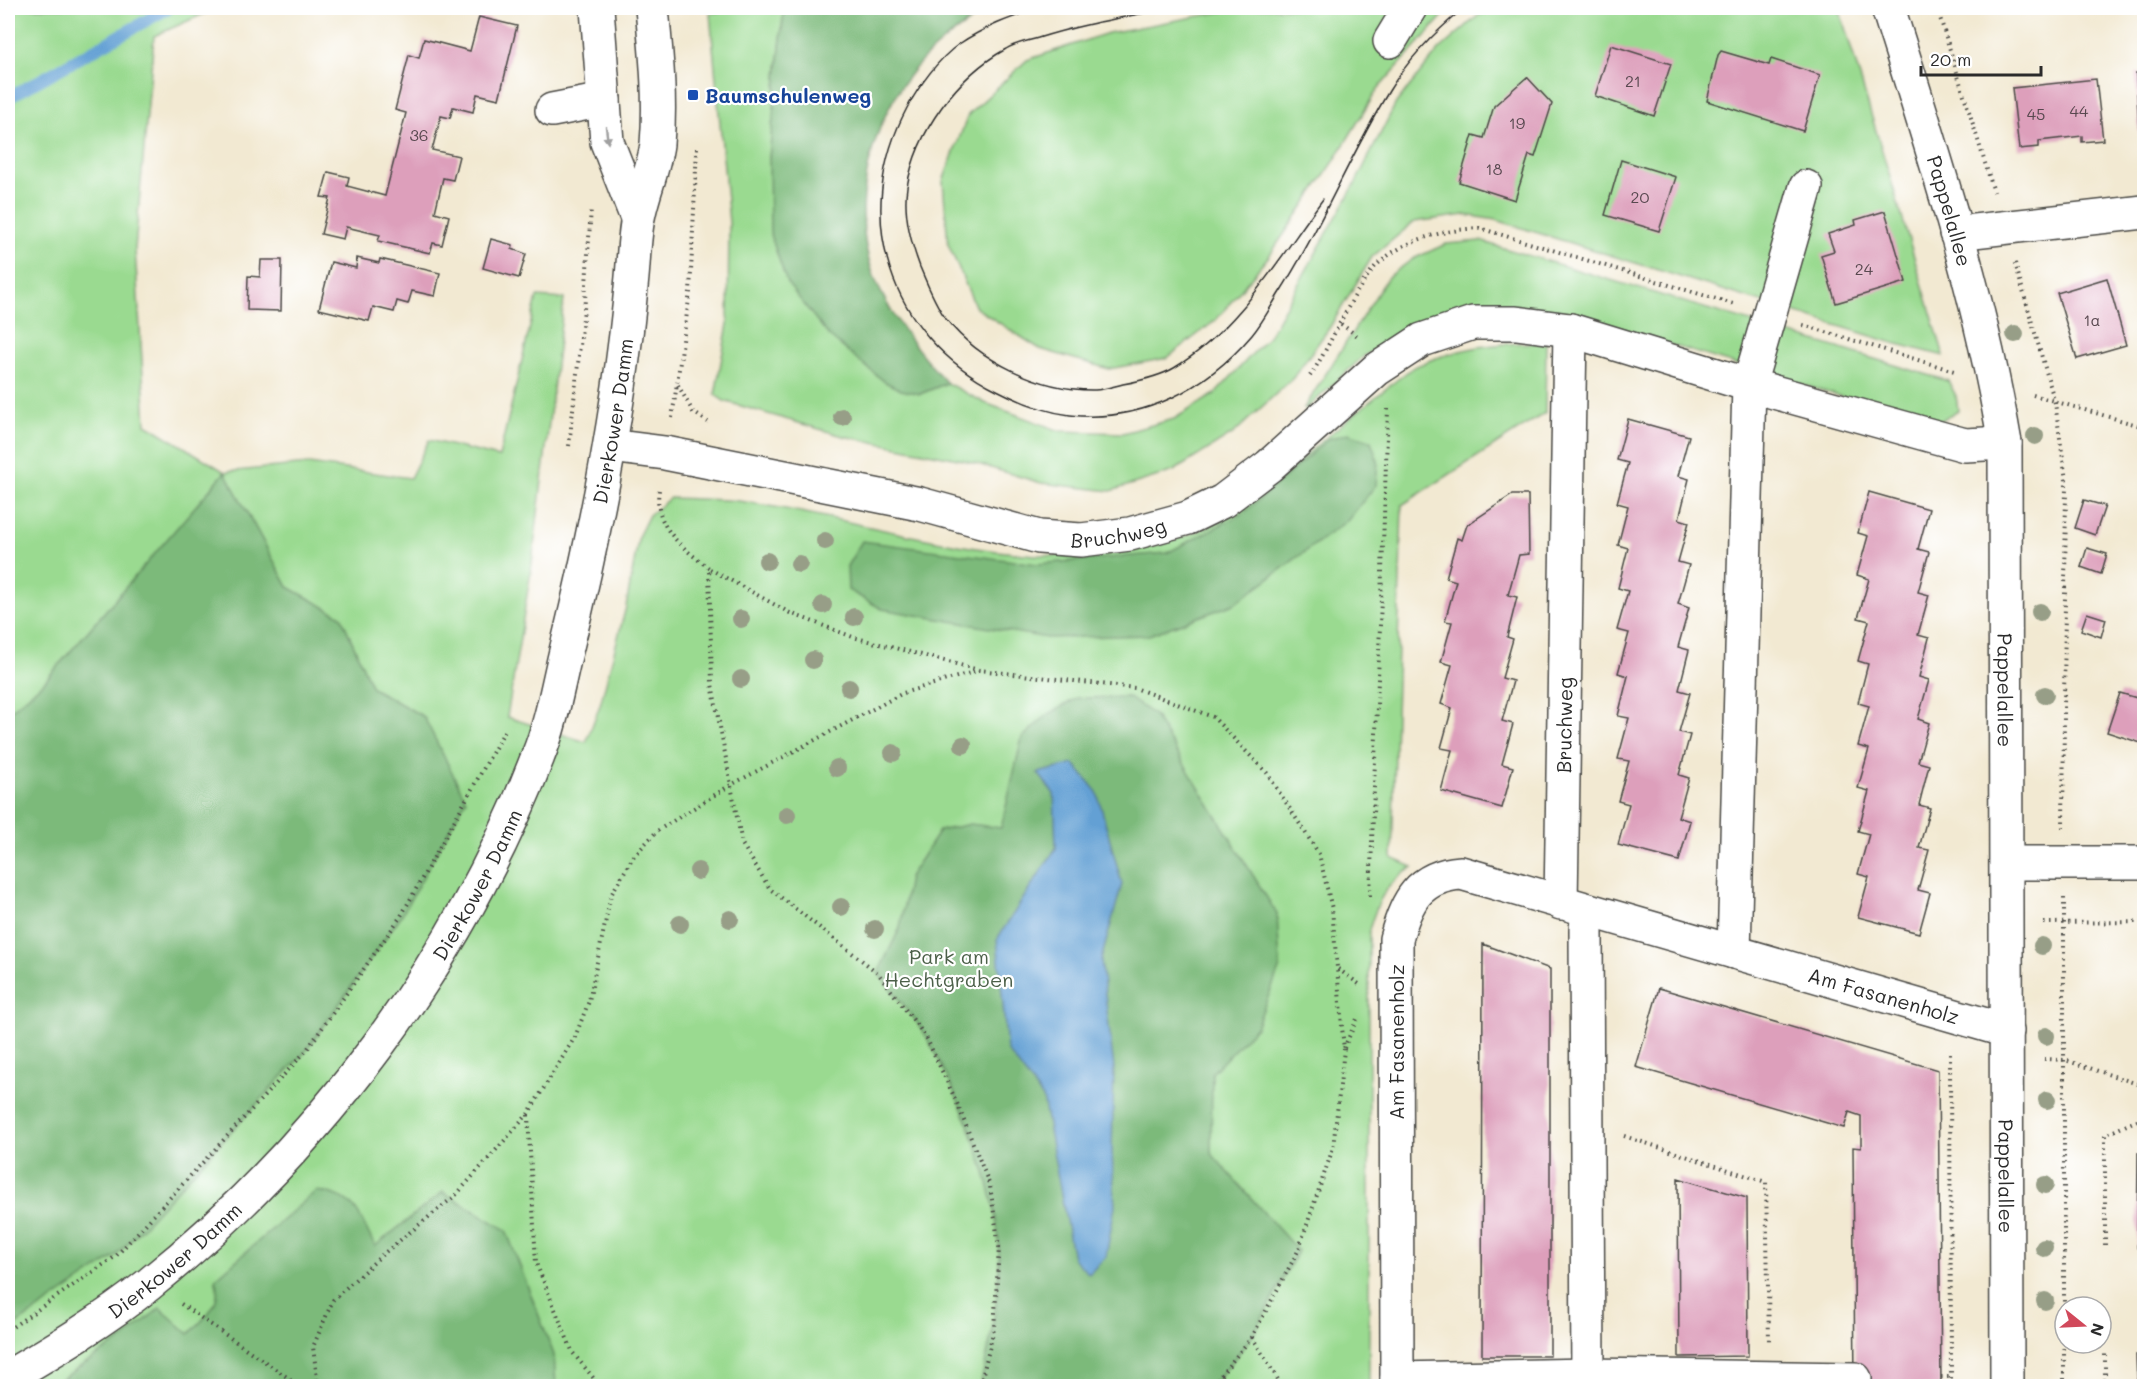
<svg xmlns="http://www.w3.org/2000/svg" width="2152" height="1394" font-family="Mali,sans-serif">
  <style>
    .green { fill: #9ada90; stroke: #62825e; stroke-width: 1.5 }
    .forest { fill: #7bba7a; stroke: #537252; stroke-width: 1.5 }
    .water { fill: #63a0d4; stroke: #476680; stroke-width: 1.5 }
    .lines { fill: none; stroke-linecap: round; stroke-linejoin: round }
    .stream { stroke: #63a0d4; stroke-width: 12 }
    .building { fill: #dd9fbb }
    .minor-casing { stroke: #494844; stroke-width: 36 }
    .path { stroke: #494844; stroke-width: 4; stroke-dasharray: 1.5 4.5; stroke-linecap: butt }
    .minor { stroke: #fff; stroke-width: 33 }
    .tram { stroke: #2b2b2b; stroke-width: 1.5 }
    .tree { fill: #979e87 }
    .oneway { fill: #a0a0a0 }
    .transit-dot { fill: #1a4fb4; stroke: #fff; stroke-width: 2 }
    .labels { text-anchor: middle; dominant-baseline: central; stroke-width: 4.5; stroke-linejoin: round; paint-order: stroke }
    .number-label { font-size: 16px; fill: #58484f }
    .transit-label { font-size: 20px; font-weight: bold; fill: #164399; stroke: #fff; text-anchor: start }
    .street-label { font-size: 20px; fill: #2b2b2b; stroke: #fff }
    .park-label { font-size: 20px; fill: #4c6049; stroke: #fff }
  </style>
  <rect width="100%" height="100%" fill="#fff"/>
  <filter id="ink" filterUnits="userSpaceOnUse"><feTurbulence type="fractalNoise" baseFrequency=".0167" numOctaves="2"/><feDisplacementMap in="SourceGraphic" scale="12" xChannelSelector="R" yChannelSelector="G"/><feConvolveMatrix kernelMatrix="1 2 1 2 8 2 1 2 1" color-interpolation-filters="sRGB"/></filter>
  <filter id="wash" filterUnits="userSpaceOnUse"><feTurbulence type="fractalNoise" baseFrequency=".008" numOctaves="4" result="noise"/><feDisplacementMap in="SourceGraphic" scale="24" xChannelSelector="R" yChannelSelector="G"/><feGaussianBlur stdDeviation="1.35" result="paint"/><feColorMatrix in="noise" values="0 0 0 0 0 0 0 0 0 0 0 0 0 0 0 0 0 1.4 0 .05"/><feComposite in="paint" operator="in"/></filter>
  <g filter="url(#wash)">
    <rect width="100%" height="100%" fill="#f2e9d2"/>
    <path class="green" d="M8 8H217L154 36 135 249 146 424 225 472 309 464 410 478 429 440 499 457 537 297 564 299 531 571 507 717 586 742 600 705 626 607 639 535 649 515 670 498C693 499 716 499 738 501 895 522 1075 603 1225 518 1259 498 1288 471 1317 445 1348 419 1380 393 1412 368 1457 347 1497 342 1546 343L1545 413 1402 505 1392 858 1413 867C1385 884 1378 900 1369 930V1386H8V1319L424 717 372 688 341 616 288 587 225 473 45 681 8 713Z
      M752 8H784L769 158 920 394 947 383 985 403 1060 431 1123 433 1174 419 1215 394 1269 336 1356 182 1396 103 1440 49 1479 15 1495 8H1839L1944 356 1897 344 1496 220 1465 215 1414 222 1372 257 1330 327 1293 378 1234 433 1174 471 1111 491 1041 483 968 461 843 436 724 401 715 395 728 324 729 223 710 13Z
      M1242 8H1450L1377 90 1333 163 1269 256 1216 320 1167 358 1109 369 1040 349 976 308 948 244 943 181 968 115 1027 60 1108 33Z
      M1480 241 1948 381 1956 396 1958 410 1940 421 1919 420 1559 311 1533 308 1479 310 1421 325 1365 355 1306 409 1304 408 1388 277 1413 259 1446 244Z"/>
    <path class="forest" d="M784 8H992C960 27 928 49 906 80 867 135 850 215 875 279 892 319 918 352 947 383L920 394 901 390 885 382 829 336 787 283 770 233 769 158Z
      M1348 433 1371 441 1378 461 1376 485 1348 520 1234 604 1149 635 1047 638 882 609 848 590 847 566 862 541 1037 564 1167 553 1245 512 1328 439Z
      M225 472 288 587 341 616 372 688 424 717 466 800 401 916 306 1051 116 1256 8 1330V713L45 681Z
      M1128 697 1154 715 1277 914 1280 967 1256 1027 1212 1073 1211 1153 1298 1251 1252 1337 1212 1386H980C991 1341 1000 1295 999 1247 996 1182 959 1095 927 1038 914 1015 894 994 878 973L900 928 909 877 939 831 970 824 1001 828 1022 738 1047 715 1077 698Z
      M316 1191C358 1196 357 1213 375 1246L443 1192 506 1230 554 1355 556 1386H51L125 1337 160 1308 189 1334C205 1317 224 1303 215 1279Z"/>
    <path class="water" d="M1074 764 1097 792 1122 884 1101 960 1114 1068 1112 1152 1115 1206 1106 1257 1089 1274 1073 1258 1043 1098 1007 1050 997 939 1056 848 1054 794 1038 773Z"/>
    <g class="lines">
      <path class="stream" d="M8 98 169 8"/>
    </g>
    <g id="blocks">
      <path class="building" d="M479 17 517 26 499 99 477 94 473 112 453 107 450 118 441 116 432 150 459 156 453 180 443 178 435 212 449 216 442 245 433 243 430 253 378 241 380 235 346 227 343 239 321 234 330 198 321 197 328 172 349 177 347 186 385 196 406 113 395 110 409 55 419 58 424 39 470 51Z
        M1611 45 1671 64 1654 116 1595 96Z
        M1721 51 1769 65 1771 59 1820 75 1803 131 1707 101 1718 55Z
        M2136 73H2144V134H2139Z
        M1527 77 1552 104 1535 157 1529 155 1515 200 1459 182 1473 135 1484 138 1494 106Z
        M2096 79 2103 140 2082 142V136L2039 141V147L2019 149 2012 88Z
        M1621 160 1676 177 1659 231 1605 215Z
        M1885 211 1906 282 1836 303 1821 255 1834 251 1828 234 1856 225 1855 220Z
        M491 239 513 245 512 249 526 254 519 278 483 268Z
        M357 258 379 263 380 259 440 273 435 296 412 291 408 304 397 301 394 312 373 307 369 321 319 309 331 262 356 268Z
        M261 260H282L281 311 247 310 248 276 260 277Z
        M2107 278 2126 345 2077 359 2057 293Z
        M1628 419 1689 436 1678 476 1689 479 1679 519 1689 522 1678 562 1689 565 1678 604 1689 608 1678 647 1689 650 1679 690 1690 693 1679 732 1690 735 1679 775 1689 778 1678 817 1690 821 1679 861 1618 845 1629 804 1618 801 1629 761 1618 759 1629 718 1618 716 1628 676 1618 673 1629 633 1617 630 1628 591 1618 588 1628 548 1618 545 1628 506 1617 503 1628 463 1617 460Z
        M1869 492 1929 509 1918 549 1929 552 1918 592 1929 595 1918 635 1929 638 1919 677 1929 680 1918 719 1929 723 1918 762 1929 765 1919 805 1930 808 1919 848 1929 850 1918 890 1930 893 1919 933 1858 917 1869 877 1858 874 1869 834 1858 831 1869 791 1858 788 1869 749 1858 746 1869 706 1858 703 1868 664 1858 661 1869 621 1858 618 1869 579 1857 575 1868 536 1858 533Z
        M1512 495H1528L1529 554 1519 555 1508 595 1517 597 1507 637 1513 639 1502 678 1513 681 1502 721 1513 724 1502 764 1513 767 1502 808 1441 791 1452 750 1441 748 1452 708 1441 704 1452 665 1441 662 1452 622 1445 621 1456 581 1446 578 1457 538 1462 540 1467 525Z
        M2084 500 2105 506 2095 535 2075 528Z
        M2087 548 2107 554 2101 574 2081 567Z
        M2087 613 2106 619 2101 637 2081 630Z
        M2144 678V744L2107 732 2120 693 2137 698Z
        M1483 944 1550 969V1356H1482Z
        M1659 988 1938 1070 1941 1386H1855L1853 1147 1861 1148V1116L1849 1112 1844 1128 1636 1067Z
        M2138 1153 2144 1155V1251L2137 1248Z
        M1678 1178 1747 1198 1748 1356 1679 1357Z
        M2144 1354V1386H2137L2136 1355Z"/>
    </g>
  </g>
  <g filter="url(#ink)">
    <use href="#blocks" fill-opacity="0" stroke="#494844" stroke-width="1.5"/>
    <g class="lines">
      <g class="minor-casing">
        <g id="minor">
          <path d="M597 8 607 142 637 218"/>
          <path id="s1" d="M1888 8C1933 151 1980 295 2005 443L2007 1386"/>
          <path d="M1390 41 1410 8"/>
          <path d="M552 110 604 100"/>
          <path d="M1956 233 2144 212"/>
          <path id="s2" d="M610 446 665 453 920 504 1039 537 1081 540 1130 534 1188 518 1223 501 1269 466 1376 370 1422 340 1473 323H1516L1570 330 1749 385 1965 445 2005 443"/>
          <path d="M2007 863H2144"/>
          <path id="s3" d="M1561 903 1570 330"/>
          <path d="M1588 910 1586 930 1588 1386"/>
          <path d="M1734 952 1749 385 1806 187"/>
          <path id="s4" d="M8 1377C56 1349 104 1320 148 1285 319 1148 459 961 538 756 552 722 558 683 567 647 597 525 621 402 632 277 634 256 634 234 639 213 644 190 654 167 657 144 661 99 656 52 652 8"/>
          <path d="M1397 1379 1588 1375 1855 1379"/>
          <path id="s5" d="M1397 1386 1396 939C1406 901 1419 876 1461 873L2007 1031"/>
        </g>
      </g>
      <path class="path" d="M1937 8 1994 192
        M2015 263 2055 403 2066 480 2063 828
        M1341 324 1359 337
        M1803 325 1954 371
        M1310 376C1331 346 1355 284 1380 262 1406 239 1445 230 1479 228L1733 304
        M678 385 693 412 708 422
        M2033 395 2144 427
        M672 418 690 292 697 148
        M569 446 585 300 591 208
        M659 490C653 527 683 548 709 568L712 684 742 844 770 889 878 973 926 1037 957 1103 990 1186 999 1247 994 1329 980 1386
        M710 569 790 613 853 637 979 670 1135 688 1213 717 1267 773 1319 854 1332 909 1344 1050 1333 1148 1298 1251 1252 1337 1212 1386
        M1370 896 1388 409
        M2064 898V1386
        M2044 923 2144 922
        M1338 969 1359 984
        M1344 1048 1357 1019
        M1950 1053 1951 1386
        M2044 1059 2065 1060 2144 1086
        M528 1115 536 1263 573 1353 600 1386
        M1624 1136 1766 1182 1769 1341
        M2105 1245V1135L2144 1117
        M181 1304 300 1386
        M8 1330 116 1256 306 1051 401 916 505 730
        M1252 1337 1282 1386
        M1941 1377H1951
        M318 1386 313 1347 333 1300 383 1254 456 1195 528 1114 575 1037 589 1001 611 895 633 857 657 831 729 786 903 693 977 671
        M2105 1386V1354"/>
      <use href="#minor" class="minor"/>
      <path class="tram" d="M1040 8C1012 17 984 27 959 44 938 59 919 86 907 108 850 215 889 336 997 390 1018 401 1045 412 1070 415 1142 423 1206 389 1252 335 1262 323 1270 308 1278 295 1320 230 1349 157 1389 91 1408 59 1436 31 1464 8
        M1170 8C1126 17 1081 24 1038 38 1028 41 1015 43 1006 49 957 76 916 132 907 187 903 213 911 243 920 267 927 284 935 304 946 319 979 361 1041 391 1095 390 1104 390 1114 386 1123 384 1139 381 1159 377 1174 368 1238 330 1279 258 1323 199"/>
    </g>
    <g class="tree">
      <circle cx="2015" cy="334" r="9"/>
      <circle cx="842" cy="417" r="9"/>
      <circle cx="2035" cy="436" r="9"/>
      <circle cx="825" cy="541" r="9"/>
      <circle cx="767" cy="561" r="9"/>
      <circle cx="799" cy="564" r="9"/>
      <circle cx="823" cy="605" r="9"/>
      <circle cx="2040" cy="612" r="9"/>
      <circle cx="854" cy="617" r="9"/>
      <circle cx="741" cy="619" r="9"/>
      <circle cx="813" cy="660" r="9"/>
      <circle cx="741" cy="679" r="9"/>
      <circle cx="849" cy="688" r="9"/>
      <circle cx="2045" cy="695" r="9"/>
      <circle cx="963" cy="745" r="9"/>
      <circle cx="893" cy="753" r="9"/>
      <circle cx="837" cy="768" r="9"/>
      <circle cx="787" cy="815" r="9"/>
      <circle cx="698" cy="871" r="9"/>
      <circle cx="841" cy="907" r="9"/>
      <circle cx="730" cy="919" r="9"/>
      <circle cx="680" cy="924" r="9"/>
      <circle cx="875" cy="929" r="9"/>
      <circle cx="2042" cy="946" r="9"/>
      <circle cx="2046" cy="1036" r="9"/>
      <circle cx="2047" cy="1100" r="9"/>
      <circle cx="2045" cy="1185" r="9"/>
      <circle cx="2044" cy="1248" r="9"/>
      <circle cx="2045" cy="1301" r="9"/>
    </g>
    <defs><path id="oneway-solid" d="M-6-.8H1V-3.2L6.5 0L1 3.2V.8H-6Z" transform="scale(1.5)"/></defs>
    <use class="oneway" href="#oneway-solid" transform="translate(607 135) rotate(83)"/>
  </g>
  <rect class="transit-dot" x="687" y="89" width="12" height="12" rx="3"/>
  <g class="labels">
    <g class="number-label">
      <text x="1633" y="80">21</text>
      <text x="2079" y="110">44</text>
      <text x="2036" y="113">45</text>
      <text x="1517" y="122">19</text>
      <text x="419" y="134">36</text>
      <text x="1494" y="168">18</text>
      <text x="1640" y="196">20</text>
      <text x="1864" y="268">24</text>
      <text x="2092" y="319">1a</text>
    </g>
    <g class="transit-label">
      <text x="705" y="95">Baumschulenweg</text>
    </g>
    <g class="street-label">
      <text stroke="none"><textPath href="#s1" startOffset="212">Pappelallee</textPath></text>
      <text stroke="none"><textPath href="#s4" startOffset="1176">Dierkower Damm</textPath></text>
      <text stroke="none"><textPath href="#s2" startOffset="519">Bruchweg</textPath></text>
      <text stroke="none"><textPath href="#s1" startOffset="698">Pappelallee</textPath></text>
      <text stroke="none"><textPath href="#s3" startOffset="178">Bruchweg</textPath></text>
      <text stroke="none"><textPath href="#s4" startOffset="690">Dierkower Damm</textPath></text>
      <text stroke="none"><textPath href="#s5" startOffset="988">Am Fasanenholz</textPath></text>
      <text transform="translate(1396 1042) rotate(-90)">Am Fasanenholz</text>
      <text stroke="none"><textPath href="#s1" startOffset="1184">Pappelallee</textPath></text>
      <text stroke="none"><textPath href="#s4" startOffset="204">Dierkower Damm</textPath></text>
    </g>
    <g class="park-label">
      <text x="949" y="956">Park am<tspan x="949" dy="23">Hechtgraben</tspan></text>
    </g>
  </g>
  <rect width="2152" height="1394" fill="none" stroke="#fff" stroke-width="30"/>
  <g transform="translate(2083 1325) rotate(108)"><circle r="28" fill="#ffffff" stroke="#aaaaaa" stroke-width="1.5"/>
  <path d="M0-4.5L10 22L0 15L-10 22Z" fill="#d1495b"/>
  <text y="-9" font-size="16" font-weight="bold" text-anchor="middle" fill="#2b2b2b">N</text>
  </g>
  <path d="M1921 66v9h120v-9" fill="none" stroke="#2b2b2b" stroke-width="3"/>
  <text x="1930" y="66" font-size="18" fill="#2b2b2b" stroke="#ffffff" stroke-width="4.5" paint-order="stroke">20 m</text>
</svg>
